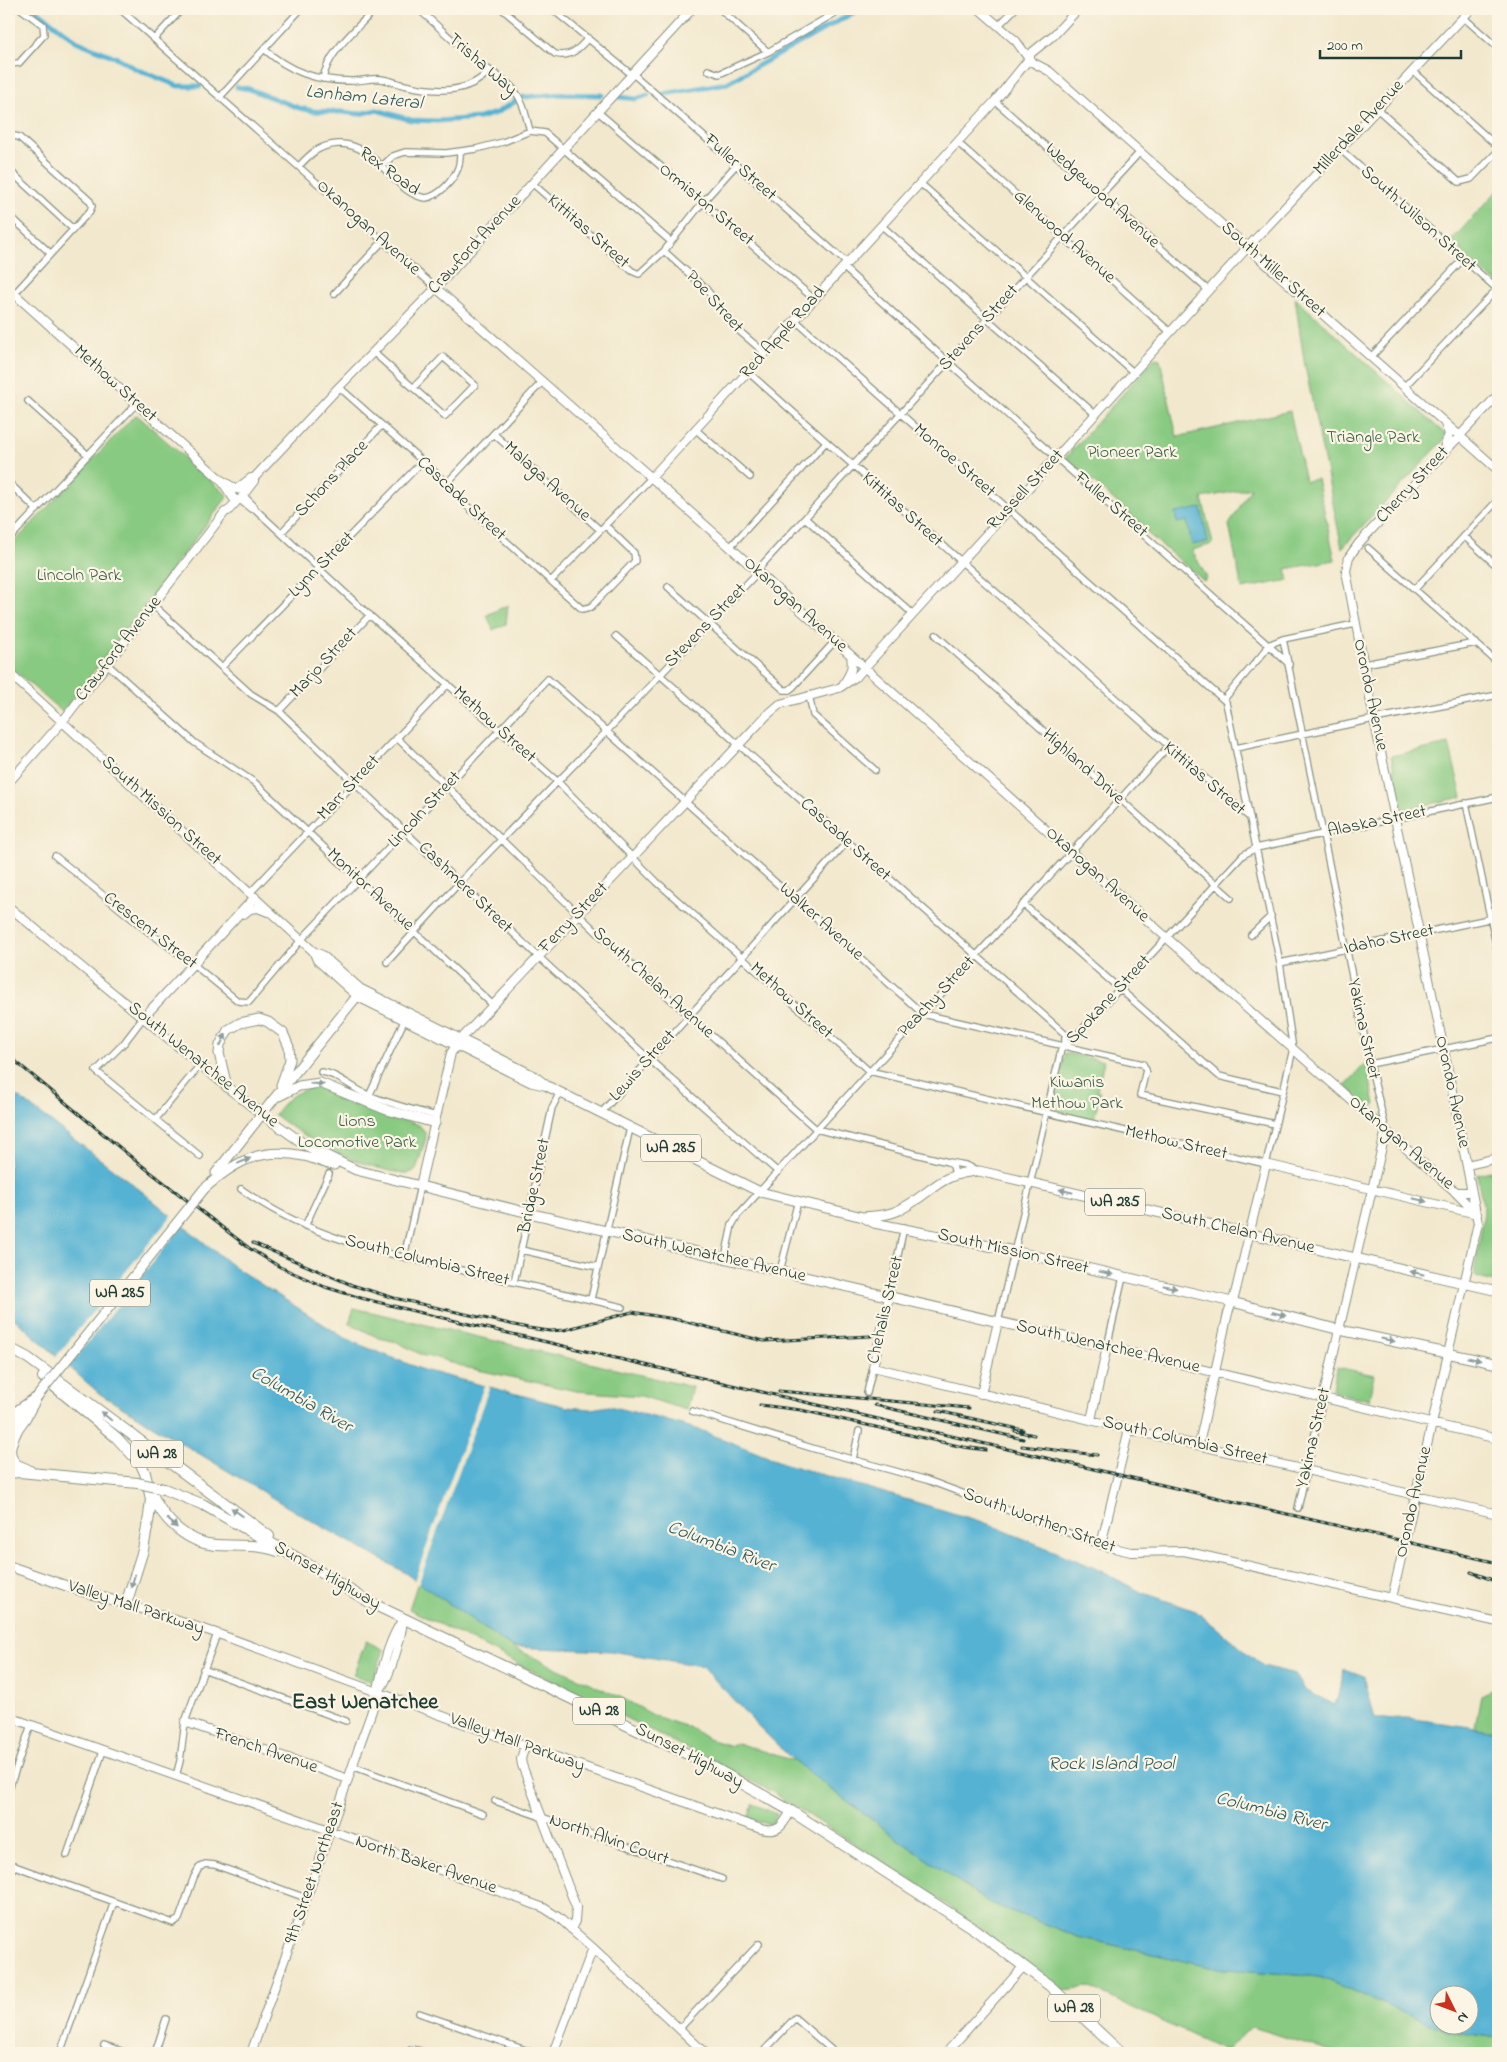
<svg xmlns="http://www.w3.org/2000/svg" width="1507" height="2062" font-family="'Indie Flower',sans-serif">
  <style>
    .green { fill: #89ca82; stroke: #54845b }
    .water { fill: #55b2d3; stroke: #3a7884; fill-rule: evenodd }
    .pier { fill: #f2e8cd }
    .lines { fill: none; stroke-linecap: round; stroke-linejoin: round }
    .canal { stroke: #55b2d3; stroke-width: 5 }
    .street-casing { stroke: #889280; stroke-width: 8 }
    .secondary-casing { stroke: #889280; stroke-width: 10 }
    .primary-casing { stroke: #889280; stroke-width: 11 }
    .highway-casing { stroke: #889280; stroke-width: 12 }
    .street { stroke: #fff; stroke-width: 5.5 }
    .secondary { stroke: #fff; stroke-width: 8 }
    .primary { stroke: #fff; stroke-width: 9 }
    .highway { stroke: #fff; stroke-width: 10 }
    .rail-casing { stroke: #1f3d34; stroke-width: 3 }
    .rail { stroke: #fcf5e5; stroke-width: 1; stroke-dasharray: 4; stroke-linecap: butt }
    .primary-bridge-casing { stroke: #889280; stroke-width: 11; stroke-linecap: butt }
    .highway-bridge-casing { stroke: #889280; stroke-width: 12; stroke-linecap: butt }
    .primary-bridge { stroke: #fff; stroke-width: 9 }
    .highway-bridge { stroke: #fff; stroke-width: 10 }
    .oneway { fill: #8f9e9a }
    .labels { text-anchor: middle; dominant-baseline: central; stroke-width: 4.5; stroke-linejoin: round; paint-order: stroke }
    .shield { fill: #fcf5e5; stroke: #617469; stroke-width: 1 }
    .shield-label { font-size: 16px; font-weight: bold; fill: #1f3d34 }
    .street-label { font-size: 18px; fill: #1f3d34; stroke: #fcf5e5 }
    .park-label { font-size: 18px; fill: #3a6048; stroke: #fcf5e5 }
    .water-label { font-size: 19px; font-style: italic; fill: #2c5a5c; stroke: #fcf5e5 }
    .district-label { font-size: 22px; font-weight: bold; fill: #1f3d34; stroke: #fcf5e5 }
  </style>
  <rect width="100%" height="100%" fill="#fcf5e5"/>
  <filter id="ink" filterUnits="userSpaceOnUse"><feTurbulence type="fractalNoise" baseFrequency=".02" numOctaves="2"/><feDisplacementMap in="SourceGraphic" scale="10" xChannelSelector="R" yChannelSelector="G"/><feConvolveMatrix kernelMatrix="1 2 1 2 8 2 1 2 1" color-interpolation-filters="sRGB"/></filter>
  <filter id="wash" filterUnits="userSpaceOnUse"><feTurbulence type="fractalNoise" baseFrequency=".0096" numOctaves="4" result="noise"/><feDisplacementMap in="SourceGraphic" scale="20" xChannelSelector="R" yChannelSelector="G"/><feGaussianBlur stdDeviation="1.12" result="paint"/><feColorMatrix in="noise" values="0 0 0 0 0 0 0 0 0 0 0 0 0 0 0 0 0 1.4 0 .05"/><feComposite in="paint" operator="in"/></filter>
  <g filter="url(#wash)">
    <rect width="100%" height="100%" fill="#f2e8cd"/>
    <path class="green" d="M1497 191 1498 192V284L1460 252 1461 250 1451 241Z
      M1295 298 1445 434 1444 440 1342 548 1304 361Z
      M1155 358 1160 359 1177 437 1290 411 1305 481 1317 479 1335 560 1286 569 1289 580 1242 589 1229 525 1251 488 1202 498 1213 544 1192 550 1207 578 1204 581 1146 532 1147 529 1073 464 1072 465 1066 460 1067 456Z
      M137 415 228 496 64 710H60L9 666V548L134 416Z
      M508 605 506 624 493 630 487 615Z
      M1449 744 1462 797 1403 810 1391 756Z
      M1065 1053 1104 1061 1097 1091 1100 1092 1094 1120 1052 1110Z
      M1364 1065 1367 1067 1375 1104 1371 1107 1345 1086Z
      M319 1087 375 1110 419 1125 425 1132 426 1138 416 1170C408 1176 396 1172 386 1170 344 1160 309 1140 274 1115 288 1097 296 1090 319 1087Z
      M1491 1171 1496 1199 1498 1198V1283L1478 1278 1474 1275 1484 1212 1477 1174Z
      M354 1308 692 1387 686 1410 641 1396 576 1391 464 1367 438 1358 424 1356 397 1342 379 1338 349 1323Z
      M1337 1367 1374 1375 1369 1400 1334 1392 1333 1389Z
      M418 1582 511 1647 622 1698 655 1716 693 1729 708 1739 731 1746 737 1743 794 1761 899 1840 988 1902 1078 1937 1215 1968 1320 1977 1448 2031 1498 2038V2053H1434L1429 2051 1427 2053H1338L1251 2027 1226 2051 1088 1987 1062 1990 927 1890 769 1790 409 1609Z
      M366 1641 384 1650 372 1682 353 1675Z
      M1497 1688 1498 1731 1475 1728 1481 1695Z
      M753 1804 777 1814 772 1825 748 1819Z"/>
    <path class="water" d="M1201 508 1208 542 1192 545 1187 521 1177 523 1175 513Z
      M9 1090 134 1185 234 1267 348 1340 423 1370 567 1407 591 1409 609 1406 657 1418 700 1430 783 1463 983 1522 1093 1567 1141 1592 1196 1611 1263 1666 1295 1674 1305 1690 1335 1705 1345 1669 1364 1676 1375 1719 1407 1718 1498 1731V2038L1448 2031 1320 1977 1215 1968 1078 1937 988 1902 899 1840 794 1761 755 1723 702 1666 611 1651 511 1647 402 1571 296 1512 100 1394 9 1314ZM1440 1994H1470V2024H1440Z"/>
    <path class="pier" d="M173 1214 184 1223 67 1368 55 1358Z
      M485 1383 490 1385 418 1585 414 1582Z"/>
    <g class="lines">
      <path class="canal" d="M35 9 76 41 120 59 134 68 178 86H200
        M237 87 249 89 299 108 314 111 342 112 359 114 377 110 411 120 438 121 479 118 496 113 516 101
        M664 94 727 83 860 9
        M523 97 564 94 602 95
        M619 97 636 99 648 95"/>
    </g>
  </g>
  <g filter="url(#ink)">
    <g class="lines">
      <g class="street-casing">
        <path id="street" d="M120 9 436 288
          M418 9C439 26 457 46 479 63 491 72 506 79 515 91 524 103 526 117 530 131
          M502 9 555 54C570 58 579 49 588 38
          M552 9 631 74
          M720 9 768 52
          M1463 17 1498 48
          M998 26 1015 9
          M155 38 182 9
          M264 49C290 72 316 81 351 81 361 81 371 78 381 79 389 80 396 83 404 85 434 92 467 95 489 71
          M9 64 19 63 44 35 43 25 21 9
          M708 70 719 74 768 52 842 9
          M1413 71 1498 147
          M632 73 847 263
          M323 79C328 51 357 29 375 9
          M221 96 301 9
          M995 101 1208 290
          M1377 109 1459 182 1471 179 1498 151
          M597 111 814 299
          M9 139 14 136 19 137 90 201 92 206 90 211 14 294
          M957 142 1170 332
          M1340 149 1497 289 1404 387
          M299 166C311 153 320 145 338 144 377 142 393 194 426 198 439 196 453 181 458 168 460 163 460 157 460 152
          M382 166 393 156 405 152 446 153 476 149 503 142 530 131 545 133 553 140 670 241
          M9 170 73 229
          M532 183 632 271 639 274 664 251 702 203 736 165
          M920 183 1133 372
          M9 215 50 253
          M881 225 1095 414
          M664 251 706 289 738 330 765 353
          M843 267 948 362 1268 645 1283 639 1355 624
          M334 294 383 241
          M795 320 1226 702
          M373 352 445 416 475 385 443 357 413 388
          M1371 357 1463 259
          M748 372 1250 818
          M339 387 447 483 467 506 582 609 591 607 635 561 634 553 605 525
          M28 401 88 455
          M695 429 750 477
          M494 434 600 530
          M9 483 37 510
          M447 483 543 381
          M240 500 251 509 254 508V506L244 496
          M254 508 357 604 558 782 657 882 869 1071 1266 1164 1293 1049 1280 963 1225 698 1266 650 1268 645 1289 664
          M805 518 913 614
          M281 533 382 425
          M1464 536 1498 567
          M9 539 136 404
          M730 547 826 442
          M1368 548 1498 663
          M551 581 651 478
          M668 587 784 690H789L793 687 835 641
          M1415 589 1498 500
          M153 605 251 694 279 711 459 883 649 1059 778 1172
          M936 635 1231 898
          M616 636 1065 1034V1046
          M1283 639 1370 1064 1386 1130
          M107 664 195 743 254 782 493 1005
          M1364 664 1476 643
          M222 667 422 462
          M809 695 813 715 875 770
          M279 711 370 615
          M397 738 610 945 816 1129 948 1162
          M1236 748 1374 719 1498 695
          M1466 803 1498 954
          M55 856 146 930 193 964 238 1001 249 1002 301 940 548 679 923 1014 1143 1064 1146 1070 1140 1095 1275 1124
          M250 893 448 684
          M1023 904 1219 1076 1282 1091
          M1251 935 1271 916
          M387 962 459 883 606 732 758 572 761 566 1140 152
          M1280 963 1498 917
          M143 1018 124 1043 96 1071 200 1156
          M1370 1064 1498 1038
          M321 1072C336 1073 352 1088 366 1094 389 1104 413 1110 437 1116
          M369 1096 405 1019
          M601 1113 847 842
          M155 1120 200 1065
          M955 1174 953 1166 948 1162 965 1165 979 1171
          M241 1189C306 1236 375 1251 452 1268 509 1281 566 1294 622 1307
          M305 1226 329 1174
          M521 1250 598 1267
          M404 1257 420 1186
          M725 1258 732 1225 738 1215 1168 747
          M780 1271 798 1201
          M514 1282 552 1108 560 1092
          M889 1297 904 1227
          M591 1299 630 1128
          M998 1322 1061 1050 1074 1038 1243 855 1256 848 1498 797
          M1107 1347 1123 1277
          M867 1393 873 1367
          M692 1411 815 1449 927 1480 1101 1545
          M853 1459 859 1431
          M1298 1508 1323 1398
          M203 1669 346 1721
          M352 1766 483 1814
          M176 1776 180 1761 185 1722 217 1634
          M9 1789 31 1725
          M495 1801 722 1879
          M67 1855 103 1751
          M9 1864 173 1923 179 1919 194 1877 199 1868 205 1864 215 1865 306 1898
          M9 1879 14 1865
          M419 2013 534 2053
          M679 2029 759 1944
          M104 2045 127 2053
          M60 2053 114 1902
          M155 2053 166 2019
          M406 2053 412 2049 428 2053
          M762 2053 795 2018 835 2053"/>
      </g>
      <g class="secondary-casing">
        <path id="secondary" d="M979 9 1016 41 1029 59
          M1056 33 1030 54V61L1049 71 1498 470
          M1053 36 1078 9
          M436 288 730 547 1167 938 1452 1189 1458 1192H1472
          M9 289 221 480 236 489 242 490 243 498 240 500 234 499 221 480
          M1443 451 1449 434 1445 424
          M254 478 339 387 436 288 692 9
          M651 478 995 101 1029 59
          M238 488 251 478H254V481L244 494
          M9 673 313 951 322 955 362 990
          M844 683C851 673 853 667 851 656
          M9 782 62 722 225 512 228 511 237 501
          M9 907 227 1087
          M244 914 250 909 258 908 268 912
          M313 951 317 960 357 996
          M143 1018 255 897
          M1467 1165 1498 1158
          M420 1186 451 1053 461 1039 766 716 780 704 839 688 857 676 1247 248 1471 9
          M1455 1192 1477 1214
          M889 1297 873 1367 1123 1428 1498 1514
          M981 1394 998 1322
          M1323 1398 1386 1130
          M1091 1420 1107 1347 1498 1439
          M1129 1429 1101 1545 1131 1552 1184 1551 1498 1622
          M1199 1444 1228 1313 1235 1294 1266 1164 1477 1214
          M1392 1598 1478 1223 1444 1050 1374 719 1346 571 1349 557 1359 543 1498 395
          M126 1604 213 1632 525 1746 761 1829C779 1834 783 1825 791 1811
          M377 1693C390 1680 401 1639 403 1620
          M9 1717 380 1848 544 1908 558 1917 593 1948 705 2053
          M185 1722 348 1779
          M525 1746 521 1759 522 1765 576 1907 575 1921 571 1929
          M251 2053C287 1952 324 1851 358 1750 364 1731 373 1712 377 1693 383 1667 388 1641 403 1619
          M553 2053 593 1948
          M946 2053 1024 1966"/>
      </g>
      <g class="primary-casing">
        <path id="primary" d="M357 996 531 1082 544 1085
          M281 1085 290 1060 289 1047 283 1033 268 1022 259 1019 240 1023 228 1030 220 1045 219 1053 227 1087 270 1120 307 1146 356 1170 529 1213 1107 1347
          M279 1096 299 1086 320 1083 387 1110 435 1123
          M273 1100 362 990 534 1076 547 1086 760 1192 863 1217 874 1223 1014 1251 1232 1302 1340 1330 1498 1364
          M216 1173 255 1123
          M204 1189C235 1161 261 1147 304 1156 315 1158 324 1164 334 1165
          M863 1217C875 1216 886 1216 897 1211 930 1196 937 1173 979 1171L1498 1291
          M9 1427 25 1412
          M9 1566 81 1591 126 1604"/>
      </g>
      <g class="highway-casing">
        <path id="highway" d="M9 1348 28 1358 269 1536
          M43 1377 116 1437 141 1464 145 1473 151 1499 149 1516 143 1550 126 1604
          M9 1417 33 1400
          M17 1430C12 1440 5 1454 16 1464 20 1467 26 1468 30 1471
          M13 1435 25 1418 36 1398
          M9 1473 19 1472 138 1483
          M164 1489 204 1505 304 1562 369 1602 702 1761 791 1811 974 1929 1050 1986 1121 2053
          M152 1494C163 1520 187 1543 216 1545 236 1546 259 1544 278 1551"/>
      </g>
      <use href="#street" class="street"/>
      <use href="#secondary" class="secondary"/>
      <use href="#primary" class="primary"/>
      <use href="#highway" class="highway"/>
      <g class="rail-casing">
        <path id="rail" d="M9 1056 136 1161 249 1248 280 1267 325 1287 361 1298 426 1314 1498 1563
          M253 1243 352 1285 394 1298 528 1328 550 1331 564 1330 632 1312 674 1319 764 1341 871 1336
          M779 1391 969 1408
          M760 1405 801 1410 963 1447 986 1450
          M875 1405 1023 1439
          M938 1411 1023 1430
          M1015 1431 1034 1435
          M1022 1446 1097 1455
          M1471 1572 1498 1582"/>
      </g>
      <use href="#rail" class="rail"/>
      <g class="primary-bridge-casing">
        <path id="primary-bridge" d="M255 1123 273 1100
          M36 1398 204 1189"/>
      </g>
      <g class="highway-bridge-casing">
        <path id="highway-bridge" d="M138 1483 164 1489"/>
      </g>
      <use href="#primary-bridge" class="primary-bridge"/>
      <use href="#highway-bridge" class="highway-bridge"/>
    </g>
    <defs><path id="oneway-solid" d="M-6-.8H1V-3.2L6.5 0L1 3.2V.8H-6Z" transform="scale(1.25)"/></defs>
    <g class="oneway">
      <use href="#oneway-solid" transform="translate(223 1040) rotate(-64)"/>
      <use href="#oneway-solid" transform="translate(317 1084) rotate(4)"/>
      <use href="#oneway-solid" transform="translate(244 1161) rotate(-23)"/>
      <use href="#oneway-solid" transform="translate(1066 1191) rotate(-167)"/>
      <use href="#oneway-solid" transform="translate(1420 1200) rotate(14)"/>
      <use href="#oneway-solid" transform="translate(1106 1273) rotate(13)"/>
      <use href="#oneway-solid" transform="translate(1417 1273) rotate(-167)"/>
      <use href="#oneway-solid" transform="translate(1170 1287) rotate(13)"/>
      <use href="#oneway-solid" transform="translate(1279 1314) rotate(15)"/>
      <use href="#oneway-solid" transform="translate(1388 1340) rotate(12)"/>
      <use href="#oneway-solid" transform="translate(1474 1359) rotate(13)"/>
      <use href="#oneway-solid" transform="translate(106 1416) rotate(-141)"/>
      <use href="#oneway-solid" transform="translate(237 1512) rotate(-144)"/>
      <use href="#oneway-solid" transform="translate(172 1523) rotate(42)"/>
      <use href="#oneway-solid" transform="translate(133 1581) rotate(107)"/>
    </g>
  </g>
  <g class="labels">
    <g class="shield">
      <rect x="641" y="1134.5" width="60" height="27" rx="4"/>
      <rect x="1085" y="1188.5" width="60" height="27" rx="4"/>
      <rect x="90" y="1279.5" width="60" height="27" rx="4"/>
      <rect x="131" y="1440.5" width="52" height="27" rx="4"/>
      <rect x="573" y="1697.5" width="52" height="27" rx="4"/>
      <rect x="1048" y="1994.5" width="52" height="27" rx="4"/>
    </g>
    <g class="shield-label">
      <text x="671" y="1148">WA 285</text>
      <text x="1115" y="1202">WA 285</text>
      <text x="120" y="1293">WA 285</text>
      <text x="157" y="1454">WA 28</text>
      <text x="599" y="1711">WA 28</text>
      <text x="1074" y="2008">WA 28</text>
    </g>
    <g class="street-label">
      <text transform="translate(482 65) rotate(41)">Trisha Way</text>
      <text transform="translate(1359 128) rotate(-47)">Millerdale Avenue</text>
      <text transform="translate(740 168) rotate(42)">Fuller Street</text>
      <text transform="translate(389 172) rotate(36)">Rex Road</text>
      <text transform="translate(1102 196) rotate(42)">Wedgewood Avenue</text>
      <text transform="translate(706 205) rotate(40)">Ormiston Street</text>
      <text transform="translate(1418 219) rotate(42)">South Wilson Street</text>
      <text transform="translate(368 228) rotate(42)">Okanogan Avenue</text>
      <text transform="translate(588 232) rotate(41)">Kittitas Street</text>
      <text transform="translate(1064 237) rotate(42)">Glenwood Avenue</text>
      <text transform="translate(475 245) rotate(-47)">Crawford Avenue</text>
      <text transform="translate(1273 270) rotate(42)">South Miller Street</text>
      <text transform="translate(714 302) rotate(48)">Poe Street</text>
      <text transform="translate(979 328) rotate(-48)">Stevens Street</text>
      <text transform="translate(783 333) rotate(-48)">Red Apple Road</text>
      <text transform="translate(115 384) rotate(42)">Methow Street</text>
      <text transform="translate(954 461) rotate(41)">Monroe Street</text>
      <text transform="translate(332 479) rotate(-47)">Schons Place</text>
      <text transform="translate(547 482) rotate(42)">Malaga Avenue</text>
      <text transform="translate(1413 485) rotate(-47)">Cherry Street</text>
      <text transform="translate(1026 490) rotate(-47)">Russell Street</text>
      <text transform="translate(461 499) rotate(43)">Cascade Street</text>
      <text transform="translate(1111 505) rotate(41)">Fuller Street</text>
      <text transform="translate(902 510) rotate(42)">Kittitas Street</text>
      <text transform="translate(322 565) rotate(-45)">Lynn Street</text>
      <text transform="translate(795 605) rotate(42)">Okanogan Avenue</text>
      <text transform="translate(706 626) rotate(-46)">Stevens Street</text>
      <text transform="translate(119 649) rotate(-52)">Crawford Avenue</text>
      <text transform="translate(324 663) rotate(-47)">Marjo Street</text>
      <text transform="translate(1370 695) rotate(78)">Orondo Avenue</text>
      <text transform="translate(494 725) rotate(42)">Methow Street</text>
      <text transform="translate(1083 767) rotate(42)">Highland Drive</text>
      <text transform="translate(1204 779) rotate(41)">Kittitas Street</text>
      <text transform="translate(349 788) rotate(-47)">Marr Street</text>
      <text transform="translate(425 810) rotate(-47)">Lincoln Street</text>
      <text transform="translate(161 811) rotate(42)">South Mission Street</text>
      <text transform="translate(1377 822) rotate(-12)">Alaska Street</text>
      <text transform="translate(845 840) rotate(42)">Cascade Street</text>
      <text transform="translate(1097 875) rotate(42)">Okanogan Avenue</text>
      <text transform="translate(465 888) rotate(44)">Cashmere Street</text>
      <text transform="translate(370 890) rotate(43)">Monitor Avenue</text>
      <text transform="translate(574 918) rotate(-46)">Ferry Street</text>
      <text transform="translate(821 922) rotate(42)">Walker Avenue</text>
      <text transform="translate(150 931) rotate(38)">Crescent Street</text>
      <text transform="translate(1389 940) rotate(-12)">Idaho Street</text>
      <text transform="translate(653 983) rotate(42)">South Chelan Avenue</text>
      <text transform="translate(937 997) rotate(-47)">Peachy Street</text>
      <text transform="translate(1109 1000) rotate(-47)">Spokane Street</text>
      <text transform="translate(791 1001) rotate(42)">Methow Street</text>
      <text transform="translate(1363 1029) rotate(78)">Yakima Street</text>
      <text transform="translate(203 1065) rotate(39)">South Wenatchee Avenue</text>
      <text transform="translate(643 1066) rotate(-48)">Lewis Street</text>
      <text transform="translate(1452 1092) rotate(78)">Orondo Avenue</text>
      <text transform="translate(1176 1143) rotate(13)">Methow Street</text>
      <text transform="translate(1401 1143) rotate(41)">Okanogan Avenue</text>
      <text transform="translate(535 1186) rotate(-78)">Bridge Street</text>
      <text transform="translate(1238 1231) rotate(13)">South Chelan Avenue</text>
      <text transform="translate(1013 1252) rotate(13)">South Mission Street</text>
      <text transform="translate(714 1256) rotate(13)">South Wenatchee Avenue</text>
      <text transform="translate(427 1261) rotate(14)">South Columbia Street</text>
      <text transform="translate(886 1310) rotate(-77)">Chehalis Street</text>
      <text transform="translate(1108 1347) rotate(13)">South Wenatchee Avenue</text>
      <text transform="translate(1314 1438) rotate(-77)">Yakima Street</text>
      <text transform="translate(1185 1441) rotate(13)">South Columbia Street</text>
      <text transform="translate(1414 1502) rotate(-77)">Orondo Avenue</text>
      <text transform="translate(1039 1521) rotate(20)">South Worthen Street</text>
      <text transform="translate(327 1576) rotate(30)">Sunset Highway</text>
      <text transform="translate(136 1608) rotate(18)">Valley Mall Parkway</text>
      <text transform="translate(517 1743) rotate(20)">Valley Mall Parkway</text>
      <text transform="translate(266 1751) rotate(19)">French Avenue</text>
      <text transform="translate(689 1756) rotate(28)">Sunset Highway</text>
      <text transform="translate(609 1840) rotate(19)">North Alvin Court</text>
      <text transform="translate(426 1865) rotate(19)">North Baker Avenue</text>
      <text transform="translate(315 1873) rotate(-71)">9th Street Northeast</text>
    </g>
    <g class="park-label">
      <text x="1373" y="438">Triangle Park</text>
      <text x="1132" y="453">Pioneer Park</text>
      <text x="79" y="576">Lincoln Park</text>
      <text x="1077" y="1083">Kiwanis<tspan x="1077" dy="21">Methow Park</tspan></text>
      <text x="357" y="1122">Lions<tspan x="357" dy="21">Locomotive Park</tspan></text>
    </g>
    <g class="water-label">
      <text transform="translate(364 98) rotate(6)">Lanham Lateral</text>
      <text transform="translate(301 1400) rotate(30)">Columbia River</text>
      <text transform="translate(721 1547) rotate(21)">Columbia River</text>
      <text x="1111" y="1764">Rock Island Pool</text>
      <text transform="translate(1271 1812) rotate(14)">Columbia River</text>
    </g>
    <g class="district-label">
      <text x="365" y="1703">East Wenatchee</text>
    </g>
  </g>
  <rect width="1507" height="2062" fill="none" stroke="#fcf5e5" stroke-width="30"/>
  <g transform="translate(1454 2010) rotate(132)"><circle r="24" fill="#fcf5e5" stroke="#a4ab9e"/>
  <path d="M0-4L9 19L0 12L-9 19Z" fill="#c8321e"/>
  <text y="-8" font-size="14" font-weight="bold" text-anchor="middle" fill="#1f3d34">N</text>
  </g>
  <path d="M1320 50v8h141v-8" fill="none" stroke="#1f3d34" stroke-width="2.5"/>
  <text x="1327" y="50" font-size="15" fill="#1f3d34" stroke="#fcf5e5" stroke-width="4" paint-order="stroke">200 m</text>
</svg>
